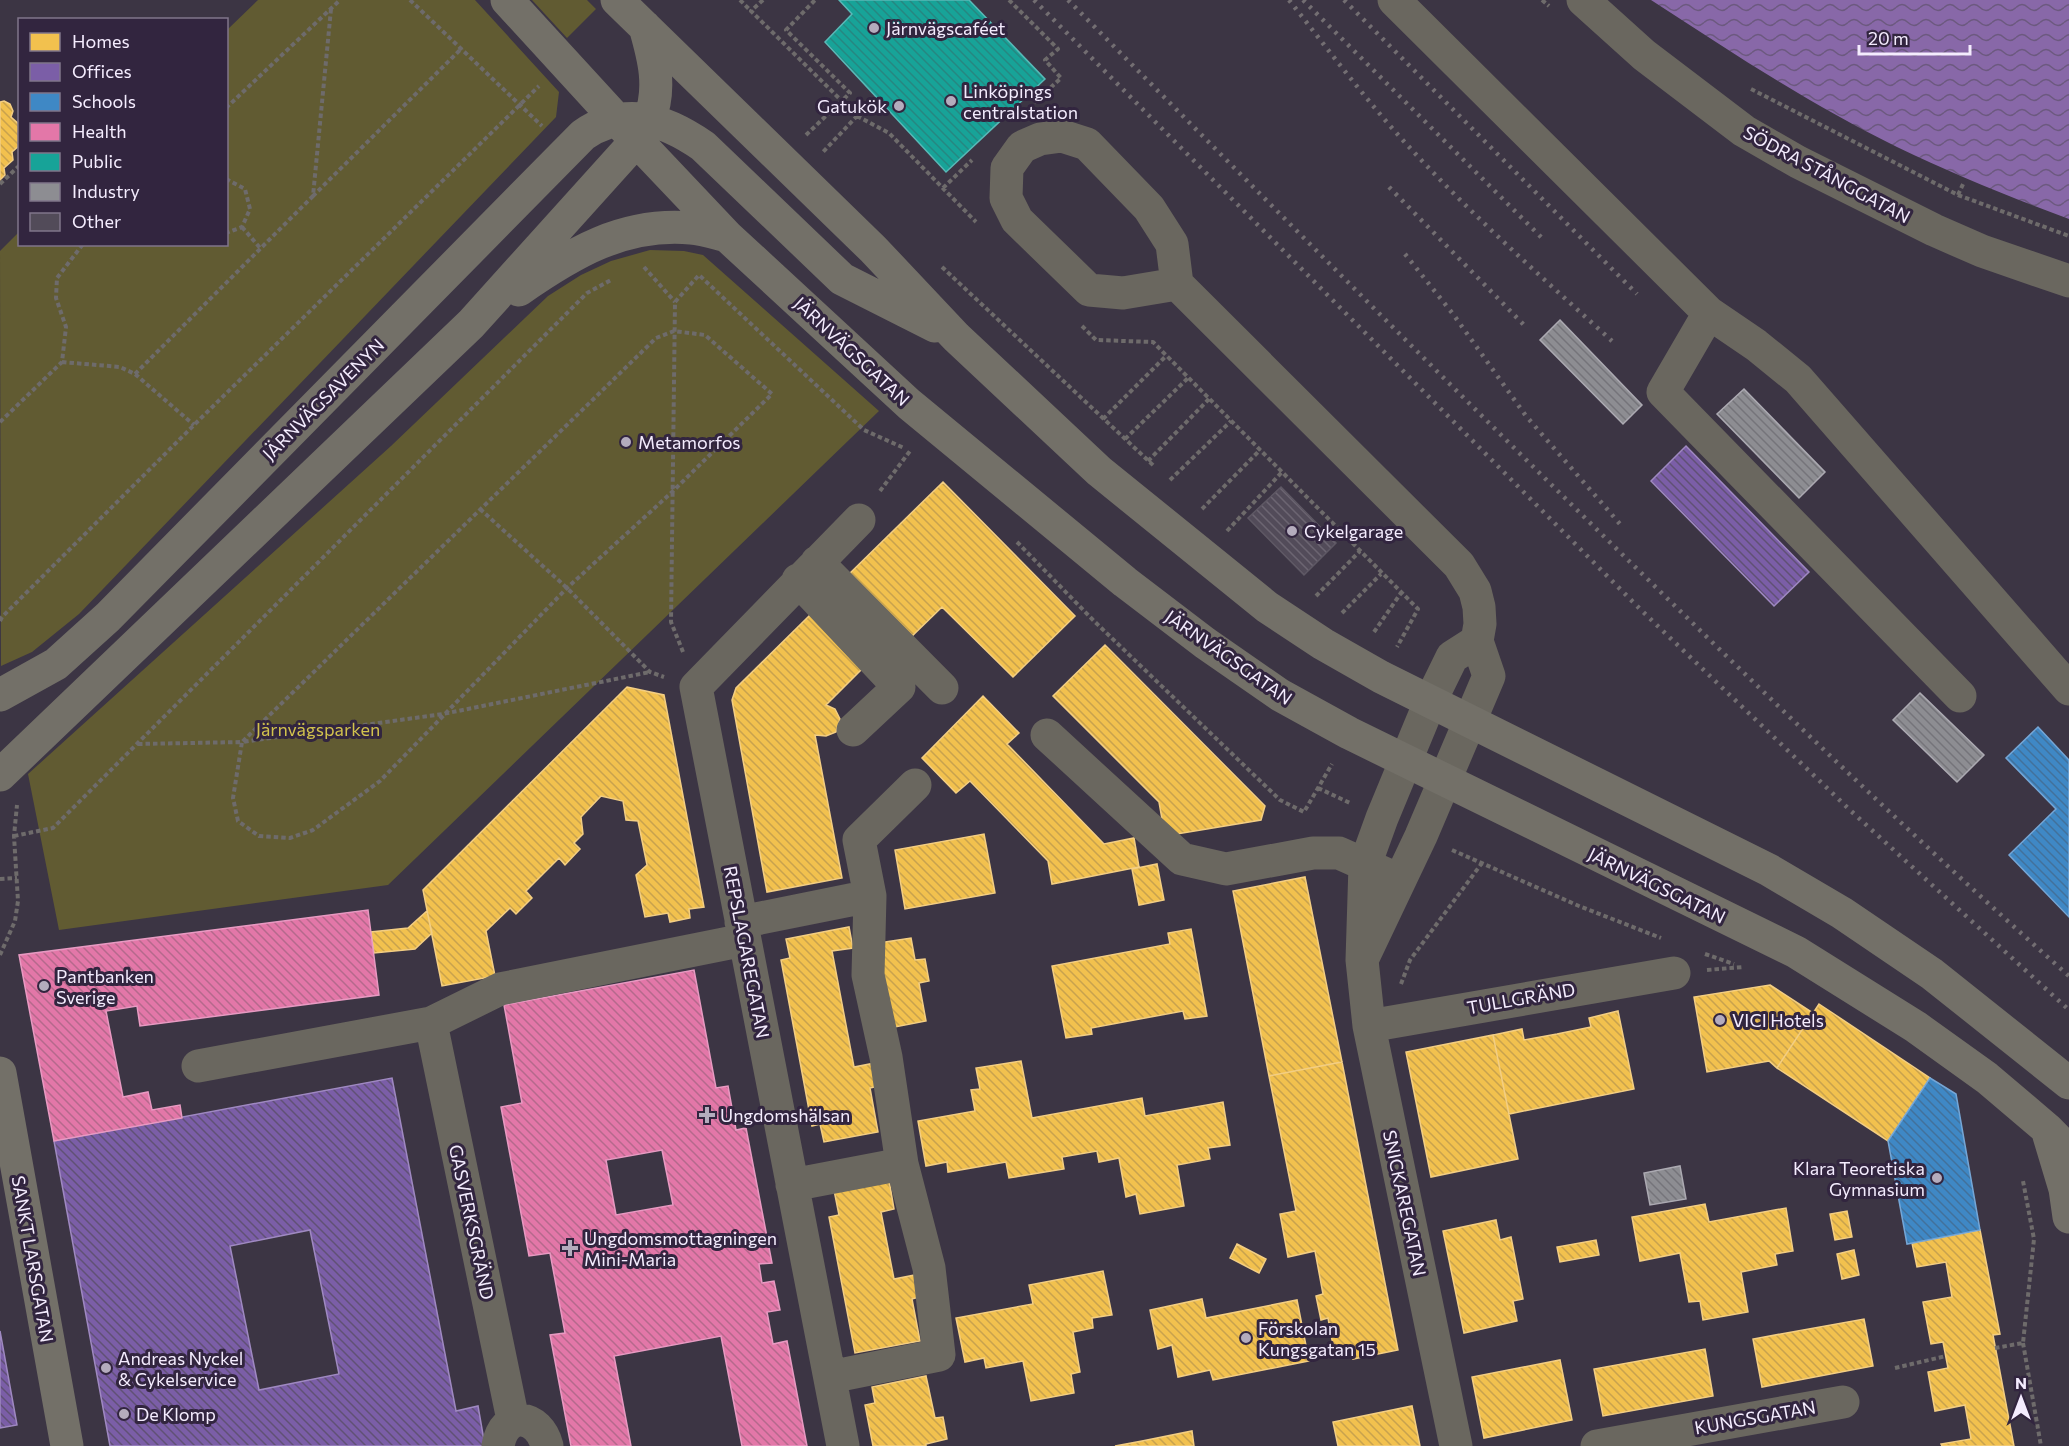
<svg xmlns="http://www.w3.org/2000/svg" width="2069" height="1446" font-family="Commissioner,sans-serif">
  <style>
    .green { fill: #615b32 }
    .water { fill: url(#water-waves) }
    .homes { fill: url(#homes-back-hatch); stroke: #f3ce83; stroke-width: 1.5 }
    .offices { fill: url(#offices-back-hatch); stroke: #9f89c1; stroke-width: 1.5; fill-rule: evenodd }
    .schools { fill: url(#schools-back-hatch); stroke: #75a6d6; stroke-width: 1.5 }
    .health { fill: url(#health-back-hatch); stroke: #e89ac2; stroke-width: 1.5; fill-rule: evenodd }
    .public { fill: url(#public-back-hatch); stroke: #59b9b7; stroke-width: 1.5 }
    .industry { fill: url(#industry-back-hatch); stroke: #acaab2; stroke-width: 1.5 }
    .building { fill: url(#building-back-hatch); stroke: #5e5864; stroke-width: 1.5 }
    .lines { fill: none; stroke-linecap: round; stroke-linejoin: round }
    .path { stroke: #6e6b6b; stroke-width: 4; stroke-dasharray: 4.5 3; stroke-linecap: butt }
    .minor { stroke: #6a675f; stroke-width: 33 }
    .major { stroke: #737068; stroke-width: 33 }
    .rail { stroke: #736e72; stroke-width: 4.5; stroke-dasharray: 3 6; stroke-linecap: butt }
    .poi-dot { fill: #b4acbd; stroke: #32253f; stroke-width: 2 }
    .labels { text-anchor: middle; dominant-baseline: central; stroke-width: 6; stroke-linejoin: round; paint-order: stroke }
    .poi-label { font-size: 18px; fill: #f4ecfe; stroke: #32253f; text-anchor: start }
    .street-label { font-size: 18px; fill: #f4ecfe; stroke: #32253f }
    .park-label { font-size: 18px; fill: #d2c24d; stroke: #32253f }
  </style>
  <defs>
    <pattern id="water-waves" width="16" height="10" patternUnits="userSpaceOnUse" patternTransform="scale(1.5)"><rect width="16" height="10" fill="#8868a8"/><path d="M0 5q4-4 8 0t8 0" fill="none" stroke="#6c597f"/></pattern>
    <pattern id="homes-back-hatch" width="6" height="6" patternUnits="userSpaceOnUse" patternTransform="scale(1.5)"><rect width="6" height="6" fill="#f2c14e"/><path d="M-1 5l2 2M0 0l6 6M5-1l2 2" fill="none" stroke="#c8a24e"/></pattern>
    <pattern id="offices-back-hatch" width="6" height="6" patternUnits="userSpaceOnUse" patternTransform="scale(1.5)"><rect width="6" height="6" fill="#7b5ea7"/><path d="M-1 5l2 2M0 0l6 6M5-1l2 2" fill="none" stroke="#605175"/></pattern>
    <pattern id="schools-back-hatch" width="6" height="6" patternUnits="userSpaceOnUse" patternTransform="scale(1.5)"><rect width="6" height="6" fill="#3f88c5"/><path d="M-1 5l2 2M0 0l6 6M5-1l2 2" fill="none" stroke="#42719b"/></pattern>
    <pattern id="health-back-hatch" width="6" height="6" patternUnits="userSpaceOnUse" patternTransform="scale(1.5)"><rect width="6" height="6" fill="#e377a8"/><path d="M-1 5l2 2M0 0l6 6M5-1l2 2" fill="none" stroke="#b5698c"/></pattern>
    <pattern id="public-back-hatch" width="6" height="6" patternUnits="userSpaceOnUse" patternTransform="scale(1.5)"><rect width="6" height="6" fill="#17a398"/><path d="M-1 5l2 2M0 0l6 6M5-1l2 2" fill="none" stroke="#268781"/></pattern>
    <pattern id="industry-back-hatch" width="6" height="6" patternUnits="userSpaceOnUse" patternTransform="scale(1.5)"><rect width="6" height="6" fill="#8d8d92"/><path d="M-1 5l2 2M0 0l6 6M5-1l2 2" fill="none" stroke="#75747a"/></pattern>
    <pattern id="building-back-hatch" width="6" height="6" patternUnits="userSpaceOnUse" patternTransform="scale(1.5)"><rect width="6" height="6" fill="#524b59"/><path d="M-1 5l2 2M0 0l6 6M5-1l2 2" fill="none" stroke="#6c6572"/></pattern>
  </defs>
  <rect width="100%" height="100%" fill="#3c3544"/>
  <path class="green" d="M258 0H475L559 92 556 117 79 614 32 652 1 666 0 251 19 232 20 244H226L227 30Z
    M532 0H587L596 9 567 38Z
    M650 250 684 251 703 255 879 411 388 885 59 930 28 774 391 446 548 296 581 275 611 261Z"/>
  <path class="water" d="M1651 0H2069V219C2010 197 1953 174 1897 147 1811 105 1731 52 1651 0Z"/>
  <path class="homes" d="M4 101 10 104 13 111 11 117 20 125V145L12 152 13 160 4 168 5 175 0 180V102Z
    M943 482 1075 616 1013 677 942 607 906 642 844 579Z
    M811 614 864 667 826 705 835 709 840 719 836 732 826 736 815 735 842 878 767 892 732 700 736 688Z
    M1105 645 1265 806 1261 820 1165 836 1159 802 1053 696Z
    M627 687 664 695 704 907 689 909 690 918 670 922 668 913 645 917 636 875 647 865 638 821 626 820 623 801 601 796 581 817 583 834 574 843 580 849 565 865 559 858 526 891 532 898 516 914 510 908 486 931 495 976 442 986 423 890Z
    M983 696 1019 733 1007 744 1104 844 1134 838 1139 867 1052 884 1048 861 970 781 956 793 922 758Z
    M984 834 995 893 905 909 895 850Z
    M1157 864 1164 900 1139 905 1132 869Z
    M1305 877 1342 1062 1269 1076 1233 891Z
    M427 911 432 933 415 949 374 953 371 932 408 928Z
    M849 927 853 948 832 951 854 1067 875 1063 879 1086 870 1088 878 1132 824 1142 820 1124 812 1126 781 960 790 958 786 939Z
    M1191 929 1207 1016 1185 1019 1183 1011 1091 1028 1092 1034 1066 1038 1052 966 1170 944 1168 933Z
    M911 938 915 960 925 959 929 981 919 983 926 1021 895 1027 874 968 879 943Z
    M1770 985 1813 1013 1777 1068 1769 1061 1707 1072 1694 997Z
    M1819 1004 1930 1078 1888 1141 1777 1068Z
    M1618 1011 1634 1089 1509 1114 1493 1035 1522 1029 1524 1040 1557 1034 1591 1027 1589 1018Z
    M1493 1035 1518 1159 1431 1177 1406 1052Z
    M1021 1061 1032 1118 1142 1098 1145 1116 1223 1102 1230 1145 1208 1148 1210 1159 1177 1165 1184 1206 1140 1214 1136 1194 1126 1197 1119 1158 1099 1162 1097 1151 1062 1157 1064 1169 1009 1178 1006 1162 948 1172 947 1162 926 1166 918 1121 975 1111 971 1090 980 1089 976 1068Z
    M1342 1062 1398 1350 1353 1359 1352 1348 1334 1351 1328 1318 1321 1320 1316 1296 1323 1294 1315 1251 1288 1257 1280 1214 1296 1211 1269 1076Z
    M889 1180 894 1209 881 1212 894 1279 915 1275 919 1297 912 1299 920 1341 855 1353 829 1217 839 1215 834 1190Z
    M1705 1204 1709 1222 1786 1208 1793 1251 1775 1254 1777 1265 1741 1272 1748 1312 1703 1320 1700 1301 1689 1302 1680 1253 1640 1261 1632 1217Z
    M1847 1211 1852 1237 1835 1240 1830 1214Z
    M1496 1220 1500 1240 1511 1237 1523 1299 1513 1301 1517 1321 1464 1333 1443 1231Z
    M1980 1230 2000 1334 1993 1335 2014 1446H1942L1941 1444 1971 1439 1965 1405 1935 1411 1928 1372 1948 1368 1943 1342 1931 1344 1923 1302 1952 1297 1946 1262 1917 1267 1912 1243Z
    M1596 1240 1599 1255 1560 1262 1557 1247Z
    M1237 1244 1266 1259 1259 1273 1230 1258Z
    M1854 1250 1859 1275 1842 1279 1837 1254Z
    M1103 1271 1112 1315 1092 1318 1093 1328 1073 1332 1080 1372 1071 1374 1074 1393 1031 1401 1023 1361 986 1368 984 1358 965 1362 956 1318 1033 1304 1029 1285Z
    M1202 1299 1206 1318 1297 1300 1309 1361 1213 1380 1210 1370 1178 1377 1172 1345 1158 1349 1150 1310Z
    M1864 1319 1873 1366 1762 1387 1753 1339Z
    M1705 1349 1713 1396 1603 1416 1594 1369Z
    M1560 1360 1572 1420 1484 1438 1472 1377Z
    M926 1376 935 1418 943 1417 947 1439 926 1444V1446H873L865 1405 875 1403 872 1387Z
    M1412 1406 1420 1446H1338L1333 1422Z
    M1192 1431 1194 1446H1115L1142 1441Z"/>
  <path class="offices" d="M1686 446 1809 572 1774 606 1651 481Z
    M392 1078 456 1411 478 1406 485 1446H110L54 1141ZM310 1230 339 1374 259 1390 230 1246Z
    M0 1331 17 1425 0 1428Z"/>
  <path class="schools" d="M2038 727 2069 760V917L2009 855 2056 809 2006 758Z
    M1930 1078 1956 1094 1980 1230 1907 1244 1888 1141Z"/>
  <path class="health" d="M368 910 379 995 140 1026 137 1006 106 1011 123 1097 148 1092 152 1110 180 1105 182 1118 54 1141 19 955Z
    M694 970 716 1088 728 1086 736 1130 746 1128 772 1263 759 1264 762 1283 774 1281 780 1310 767 1312 773 1344 787 1341 807 1446H742L721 1336 614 1356 631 1446H571L550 1335 565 1333 550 1253 529 1256 501 1107 522 1103 504 1005ZM662 1150 673 1205 616 1215 606 1160Z"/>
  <path class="public" d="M839 0H969L1045 79 946 172 825 42 852 14Z"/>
  <path class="industry" d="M1560 320 1642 405 1623 424 1540 340Z
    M1744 389 1825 472 1799 498 1717 414Z
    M1920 693 1984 755 1957 782 1893 720Z
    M1680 1166 1686 1199 1650 1205 1644 1173Z"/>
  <path class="building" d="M1281 487 1336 543 1304 575 1248 518Z"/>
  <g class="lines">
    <path class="path" d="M410 0 542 126
      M740 0 751 11
      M763 0 751 11 857 116 823 152
      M1009 0 1058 49 1045 60 1061 78 1033 104
      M1542 0 1549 6
      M331 9 313 196 462 48
      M1751 89 1958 195 2069 236
      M226 108 340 0
      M857 116 889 133 976 222
      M806 135 850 93 786 30 815 0
      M226 179 245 189 250 209 242 227 226 233
      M0 184 20 165
      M943 188 972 160
      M1958 195 1964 182
      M242 227 261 249
      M644 267 675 302
      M942 267 1155 467
      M1082 326 1096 340 1153 342 1418 609 1397 647
      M62 362 120 367 135 374 194 425
      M135 374 313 196
      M1103 419 1166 356
      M0 422 62 362 66 327 56 298 57 278 83 244
      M1125 439 1188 378
      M1148 461 1209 399
      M1170 480 1231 421
      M880 491 910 451
      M480 509 567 588 650 672 664 677
      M1202 509 1260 450
      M1227 531 1282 472
      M1017 542 1093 620 1280 800 1304 812 1332 764
      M1316 596 1360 551
      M1342 613 1381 574
      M0 621 2 617 194 425 539 86
      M1374 632 1401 593
      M683 652 671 622 675 302 699 275 864 430 904 448
      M138 744 242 742 656 338 674 331 705 335 772 394 671 493 567 588 380 781 313 830 290 838 259 836 238 821 233 798 242 742 443 714 650 672
      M1318 788 1350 803
      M14 836 53 828 587 293 611 280
      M1452 850 1579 906 1661 938
      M0 879 17 878
      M1705 954 1734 964
      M0 955 15 921 18 901 14 836 17 805
      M1707 970 1743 967H1742
      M1401 984 1410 960 1482 863
      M2023 1343 2041 1446
      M1995 1348 2023 1343 2034 1239 2023 1181
      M1895 1368 1946 1356"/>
    <path class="minor" d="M1394 0 1709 313 1756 345 1798 379 2069 689
      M1583 0 1644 55 1744 131 1798 162 1934 230 1982 251 2069 281
      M1177 284 1123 293 1089 290 1017 220 1006 198 1007 168 1022 147 1040 139 1062 136 1087 144 1149 208 1172 244 1177 284 1459 565 1475 591 1479 607 1480 624 1477 641 1489 676 1421 836 1362 960
      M1709 313 1663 392 1960 696
      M817 562 942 688
      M798 580 899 687 853 730
      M1047 735 1182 859 1226 869 1313 853H1339L1386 874
      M741 922 870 896
      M431 1023 513 1420
      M1369 1026 1674 973
      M198 1066 431 1023 500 989 744 940
      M902 1164 886 1057 868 975 870 896 859 840 915 785
      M792 1185 902 1164 929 1268 939 1355 830 1377
      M498 1446C504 1409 539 1414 547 1446
      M843 1446 696 687 859 520
      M1456 1446 1369 1026 1362 960 1365 865 1382 818 1430 702 1452 657 1477 641
      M1597 1446 1843 1402"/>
    <path class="major" d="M507 0 617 120 727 236 909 404 1125 582 1205 643 1280 695 1349 733 1796 952 1916 1027 1987 1078 2047 1129 2069 1151
      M617 0 873 249 956 337 1099 471 1267 607 1323 644 1381 677 1769 870 1842 913 1932 974 2069 1083
      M519 290C572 253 624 222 691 228 703 229 715 233 727 236
      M0 695 56 664 108 617 583 135C625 106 664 119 703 146L842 279 935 326
      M0 775 471 324 636 141C640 134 646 127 649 120 662 89 654 58 645 27
      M0 1073 67 1446
      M2047 1129 2065 1189 2069 1217"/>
    <path class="rail" d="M1034 0 1640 609 1851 811 2069 1010
      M1068 0C1254 188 1440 376 1629 561 1773 702 1918 842 2069 976
      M1289 0C1323 43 1356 87 1392 128 1460 205 1536 272 1612 341
      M1303 0 1544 240
      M1344 0 1637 294
      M1389 187 1525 326
      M1405 254 1453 314 1526 416 1620 524"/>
  </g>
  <g class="poi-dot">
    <circle cx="874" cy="28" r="6"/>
    <circle cx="951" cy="101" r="6"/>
    <circle cx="899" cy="106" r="6"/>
    <circle cx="626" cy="442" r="6"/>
    <circle cx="1292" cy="531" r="6"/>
    <circle cx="44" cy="986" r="6"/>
    <circle cx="1720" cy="1020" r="6"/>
    <path d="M704 1106h6v6h6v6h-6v6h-6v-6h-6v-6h6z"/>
    <circle cx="1937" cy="1178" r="6"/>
    <path d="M567 1239h6v6h6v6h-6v6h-6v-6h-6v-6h6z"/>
    <circle cx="1246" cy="1338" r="6"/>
    <circle cx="106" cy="1368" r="6"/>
    <circle cx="124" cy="1414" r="6"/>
  </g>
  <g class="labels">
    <g class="poi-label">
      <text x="886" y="28">Järnvägscaféet</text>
      <text x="963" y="91">Linköpings<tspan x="963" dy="21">centralstation</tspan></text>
      <text x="887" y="106" text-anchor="end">Gatukök</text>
      <text x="638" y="442">Metamorfos</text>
      <text x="1304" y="531">Cykelgarage</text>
      <text x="56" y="976">Pantbanken<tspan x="56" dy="21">Sverige</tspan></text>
      <text x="1732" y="1020">VICI Hotels</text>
      <text x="720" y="1115">Ungdomshälsan</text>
      <text x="1925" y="1168" text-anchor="end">Klara Teoretiska<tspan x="1925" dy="21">Gymnasium</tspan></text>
      <text x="584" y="1238">Ungdomsmottagningen<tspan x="584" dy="21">Mini-Maria</tspan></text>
      <text x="1258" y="1328">Förskolan<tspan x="1258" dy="21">Kungsgatan 15</tspan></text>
      <text x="118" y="1358">Andreas Nyckel<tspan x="118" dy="21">&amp; Cykelservice</tspan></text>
      <text x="136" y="1414">De Klomp</text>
    </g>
    <g class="street-label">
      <text transform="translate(1827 174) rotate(28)">SÖDRA STÅNGGATAN</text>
      <text transform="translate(852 351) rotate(43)">JÄRNVÄGSGATAN</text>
      <text transform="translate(323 399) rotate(-45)">JÄRNVÄGSAVENYN</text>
      <text transform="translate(1229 657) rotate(35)">JÄRNVÄGSGATAN</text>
      <text transform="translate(1657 885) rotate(26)">JÄRNVÄGSGATAN</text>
      <text transform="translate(747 952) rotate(79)">REPSLAGAREGATAN</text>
      <text transform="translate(1521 998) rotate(-10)">TULLGRÄND</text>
      <text transform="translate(1405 1203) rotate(78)">SNICKAREGATAN</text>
      <text transform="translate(472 1222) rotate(78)">GASVERKSGRÄND</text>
      <text transform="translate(33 1259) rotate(80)">SANKT LARSGATAN</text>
      <text transform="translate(1755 1417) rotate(-10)">KUNGSGATAN</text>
    </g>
    <g class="park-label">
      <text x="318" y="729">Järnvägsparken</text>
    </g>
  </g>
  <rect x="18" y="18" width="210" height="228" fill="#32253f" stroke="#80758b" stroke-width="1.5"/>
  <rect x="30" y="33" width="30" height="18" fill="#f2c14e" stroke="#80758b" stroke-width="1.5"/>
  <text x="72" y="48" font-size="18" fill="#f4ecfe">Homes</text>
  <rect x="30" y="63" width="30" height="18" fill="#7b5ea7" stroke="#80758b" stroke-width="1.5"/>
  <text x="72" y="78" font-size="18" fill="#f4ecfe">Offices</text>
  <rect x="30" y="93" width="30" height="18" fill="#3f88c5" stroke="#80758b" stroke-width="1.5"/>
  <text x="72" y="108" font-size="18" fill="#f4ecfe">Schools</text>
  <rect x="30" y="123" width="30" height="18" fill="#e377a8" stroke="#80758b" stroke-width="1.5"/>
  <text x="72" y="138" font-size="18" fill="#f4ecfe">Health</text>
  <rect x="30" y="153" width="30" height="18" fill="#17a398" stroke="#80758b" stroke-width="1.5"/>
  <text x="72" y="168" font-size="18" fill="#f4ecfe">Public</text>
  <rect x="30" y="183" width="30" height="18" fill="#8d8d92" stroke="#80758b" stroke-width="1.5"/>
  <text x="72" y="198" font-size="18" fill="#f4ecfe">Industry</text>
  <rect x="30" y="213" width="30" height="18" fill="#524b59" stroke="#80758b" stroke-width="1.5"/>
  <text x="72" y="228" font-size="18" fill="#f4ecfe">Other</text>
  <g transform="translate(2021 1398)" stroke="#32253f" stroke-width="4.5" paint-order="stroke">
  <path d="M0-4.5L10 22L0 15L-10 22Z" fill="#f4ecfe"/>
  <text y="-9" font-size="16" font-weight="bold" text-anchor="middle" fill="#f4ecfe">N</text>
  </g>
  <path d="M1859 45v9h111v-9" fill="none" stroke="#f4ecfe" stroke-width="3"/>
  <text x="1868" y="45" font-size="18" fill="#f4ecfe" stroke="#32253f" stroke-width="4.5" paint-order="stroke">20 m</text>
</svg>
